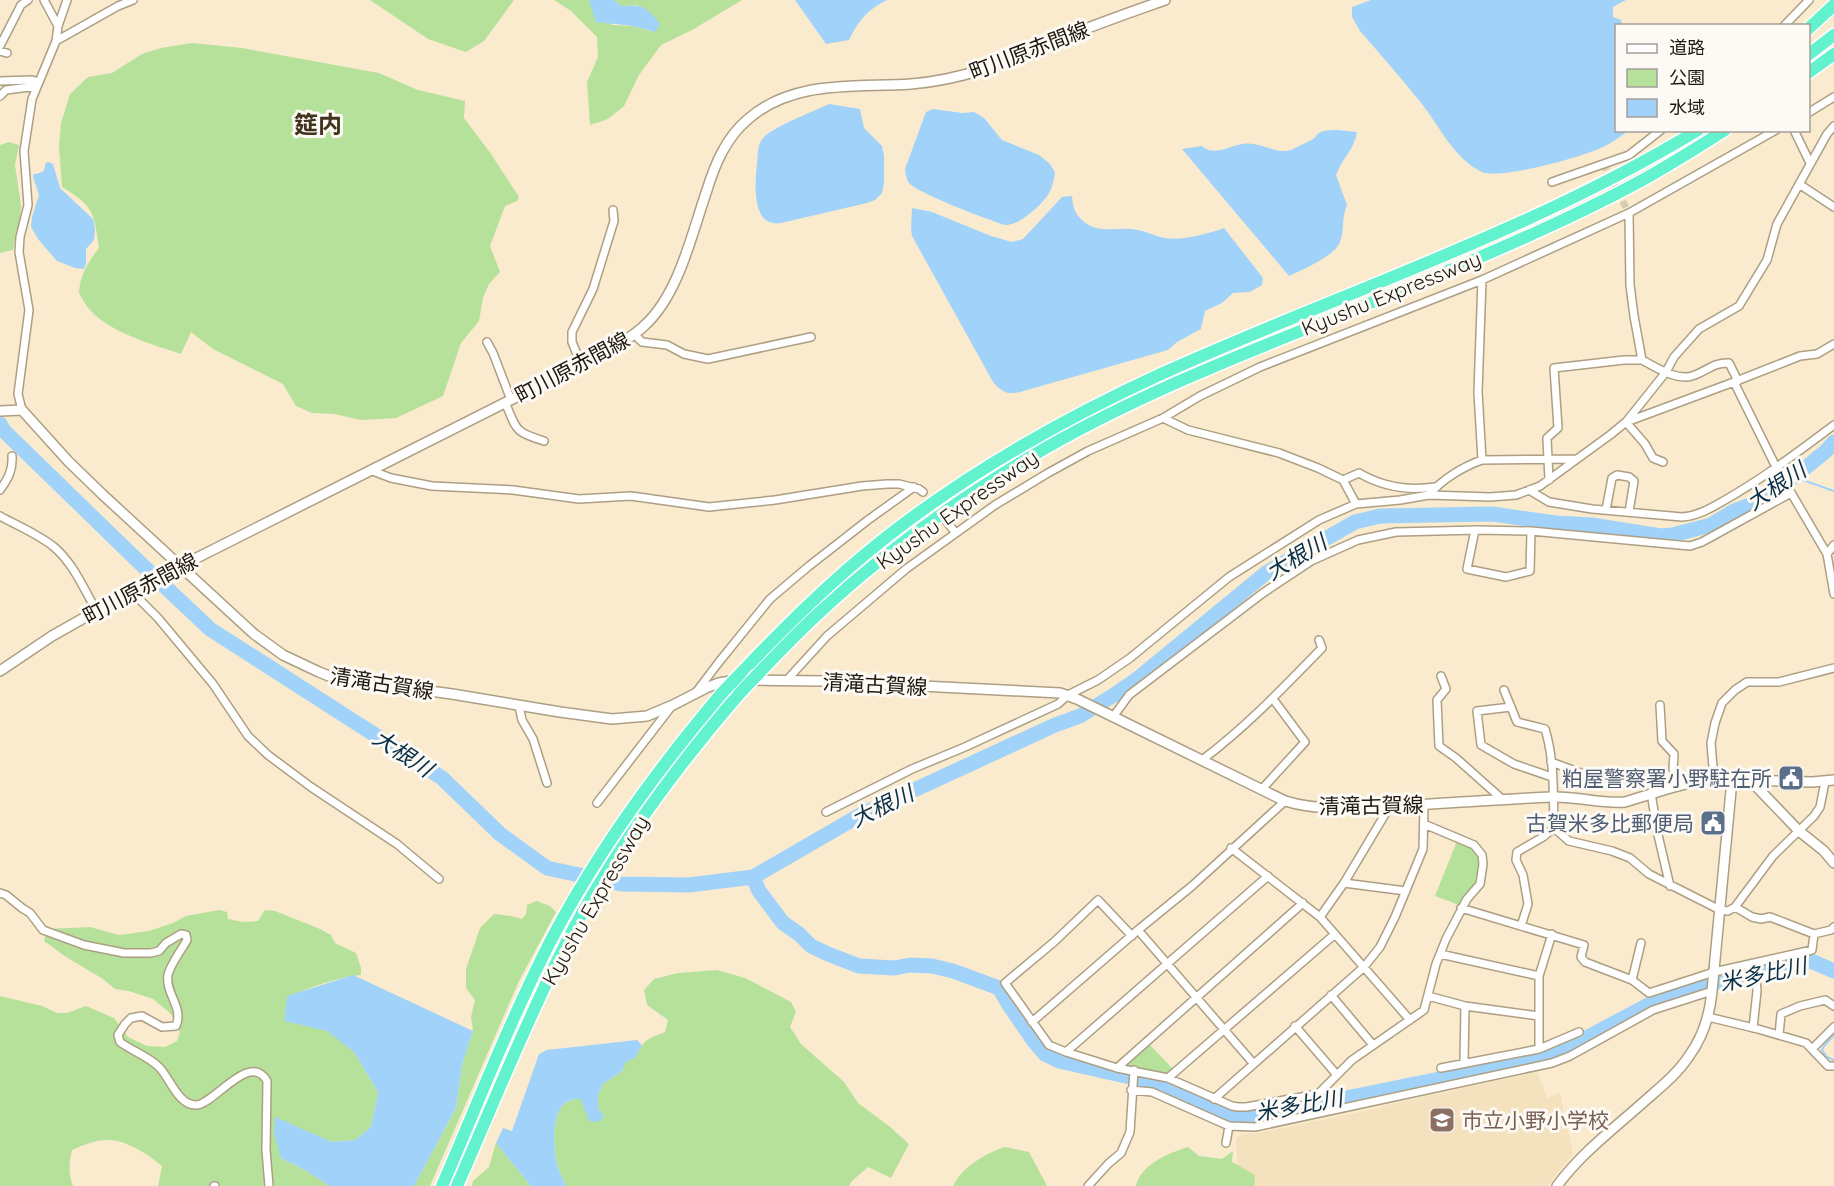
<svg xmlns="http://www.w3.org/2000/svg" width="1834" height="1186" font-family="Quicksand,'Noto Sans JP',sans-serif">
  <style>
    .built { fill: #f4e1bd }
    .green { fill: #b6e19a }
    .water { fill: #a1d2fa }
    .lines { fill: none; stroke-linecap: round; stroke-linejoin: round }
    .stream { stroke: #a1d2fa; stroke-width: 2 }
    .river { stroke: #a1d2fa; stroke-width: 15 }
    .street-tunnel { stroke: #d9cbb1; stroke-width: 7; stroke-dasharray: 7 3.5; stroke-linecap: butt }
    .street-casing { stroke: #ad9f83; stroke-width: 10 }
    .secondary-casing { stroke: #ad9f83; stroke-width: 12 }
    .highway-casing { stroke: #fff; stroke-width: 15 }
    .street { stroke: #fff; stroke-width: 7 }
    .secondary { stroke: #fff; stroke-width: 9 }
    .highway { stroke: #63f2ce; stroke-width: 12 }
    .highway-bridge-casing { stroke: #fff; stroke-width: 15; stroke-linecap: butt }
    .highway-bridge { stroke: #63f2ce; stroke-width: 12 }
    .labels { text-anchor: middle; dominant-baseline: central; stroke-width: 6; stroke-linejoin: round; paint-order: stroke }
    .street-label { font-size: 21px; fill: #1e180e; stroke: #fdf9f4 }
    .service-label { font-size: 21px; fill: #4e5e75; stroke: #fdf9f4; text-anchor: end }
    .education-label { font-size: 21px; fill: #785e54; stroke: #fdf9f4; text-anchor: start }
    .water-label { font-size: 22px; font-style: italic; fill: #082f48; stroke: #fdf9f4 }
    .quarter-label { font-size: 24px; font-weight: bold; fill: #40341c; stroke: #fdf9f4 }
  </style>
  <rect width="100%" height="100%" fill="#faebce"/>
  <path class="built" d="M1537 1072 1547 1098 1560 1093 1573 1154 1547 1186H1239L1236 1139 1242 1134 1258 1133 1380 1108 1383 1106Z"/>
  <path class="green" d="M370 0H514L484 41 466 52 428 39Z
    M554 0H589L593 9 612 25 633 26 654 32 637 5 621 6 614 0H742L692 30 661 45 639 75 624 106 608 119 590 125 587 82 598 57 597 37 571 11Z
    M192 43 242 48 379 73 418 90 465 101 464 118 491 154 519 197 517 201 505 206 490 246 500 272 489 284 483 298 479 321 461 343 443 396 396 418 361 420 334 414 312 413 296 406 283 384 213 349 191 332 181 354C152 344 110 333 89 309 85 304 82 298 79 293 80 275 88 262 99 248 94 213 94 206 62 187L59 146 61 123 70 94 88 77 112 73 142 54 161 48Z
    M9 142 19 145 15 165 21 205 20 221 16 232 13 250 0 253V145Z
    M1457 841 1474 849 1479 857 1480 874 1477 885 1459 905 1435 896Z
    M537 901 550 906 556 912 519 981 430 1186H414L456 1108 462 1065 473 1031 471 1017 475 1000 466 988V969L480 928 494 914 511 916 522 919 526 914 527 905Z
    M219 910 227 912 228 919 243 922 258 921 265 910 275 911 320 929 331 935 335 943 356 953 361 968V975C336 977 311 988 288 996L354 1052 378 1092 371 1127 355 1140 332 1142 275 1118 281 1158 303 1169 330 1186H158L162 1166C149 1155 125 1139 108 1140 95 1140 83 1145 72 1150 69 1163 68 1173 73 1186H0V996L42 1006 57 1013H67L86 1006 114 1018 128 1037 147 1046 165 1047 177 1041 180 1032 171 1014 153 999 129 991 115 989 103 979 66 957 44 941 47 929 90 927 119 935 149 931 173 923 186 916Z
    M717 970 745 978 772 992 791 1002 796 1012 790 1027 801 1044 844 1082 858 1103 889 1126 909 1144 891 1178 868 1167 852 1181 849 1186H566C563 1179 559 1172 557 1164 553 1148 550 1106 571 1100 574 1099 578 1099 581 1099L603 1116 598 1108V1095L603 1084 622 1071 625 1062C640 1056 634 1054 643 1044 648 1038 657 1035 665 1032L668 1020 647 1005 644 990 654 979 678 973Z
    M1148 1043 1174 1070 1169 1075 1124 1067Z
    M496 1143 531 1186H472L473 1181 489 1167Z
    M1005 1147 1029 1152 1047 1186H953C963 1166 985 1154 1005 1147Z
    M1188 1147 1199 1156 1222 1159 1233 1151 1232 1162 1255 1175 1254 1186H1136C1141 1164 1169 1153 1188 1147Z"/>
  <path class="water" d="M589 0H614L621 6C643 4 647 7 660 24L655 32 633 26 596 22Z
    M795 0H887C867 10 859 20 849 40L826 44Z
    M1371 0H1626L1613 7V17L1621 20 1622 25 1616 26V130L1628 131C1621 136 1613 142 1605 146 1587 156 1500 180 1482 172 1454 159 1440 127 1422 104 1402 79 1381 55 1360 31L1352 17V7Z
    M829 104 860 109 864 128 882 146 884 156V183L882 193 875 200 867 203 781 223C751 228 755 183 757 164 758 156 757 144 763 138 772 127 815 111 829 104Z
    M933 109 962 113 974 112 984 118 1002 140 1039 155 1049 163 1055 172C1054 180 1052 189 1048 195 1040 206 1019 226 1005 225 989 220 917 193 909 183 906 179 906 173 905 169L926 112Z
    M1337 130 1357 132C1355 148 1342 159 1336 175L1347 205C1341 219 1345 229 1340 242 1336 255 1302 270 1289 276L1182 149 1202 146C1214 157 1229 146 1242 144 1260 141 1276 155 1291 150 1293 149 1311 140 1312 140 1315 138 1316 135 1319 133 1324 130 1332 130 1337 130Z
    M48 162 53 164 60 188 93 219 95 229 94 240 86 249V264L84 269 75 268 57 261 38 239 31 227 32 217 39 195 33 177 34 174C41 173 46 172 45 164Z
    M1072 196C1073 207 1074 213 1083 221 1099 235 1118 226 1137 230 1146 231 1155 236 1164 238 1181 241 1208 234 1224 228L1263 278 1262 285 1250 292 1233 293 1222 303 1205 311 1201 329 1177 342 1168 350 1020 392C1007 395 1002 392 993 382L912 236 911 228 912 208 932 212 991 236 1012 242 1023 239 1062 197Z
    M353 975 473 1031 462 1065 456 1108 414 1186H330L303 1169 281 1158 274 1134 275 1117 332 1142 355 1140 371 1127 378 1092 354 1052 327 1031 284 1021 287 996Z
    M637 1040 642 1045 635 1058 626 1062 622 1071 603 1084 598 1095V1108L604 1116 598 1122 589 1121 581 1099C577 1099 574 1099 571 1100 550 1106 553 1148 557 1164 559 1172 563 1179 566 1186H531L496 1143 503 1128 512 1131 539 1054 547 1050Z"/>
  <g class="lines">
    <path class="stream" d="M1794 477 1834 491
      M1834 1035 1824 1046 1822 1050 1827 1057 1834 1060"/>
    <path class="river" d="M0 424 4 431 140 563 210 629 442 778 500 834 547 868 621 884 689 885 753 877 862 814 1055 725 1080 716 1117 693 1136 680 1266 573 1355 522 1380 516 1492 514 1556 523 1592 525 1661 536 1672 535 1711 525 1734 511 1750 505 1768 492 1794 477 1826 451 1834 442
      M753 877 759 891 783 923 799 934 811 946 828 954 859 966 894 968 910 965 932 966 953 971 999 988 1009 1005 1033 1040 1045 1054 1059 1061 1152 1082 1194 1098 1214 1109 1236 1115 1254 1116 1285 1108 1316 1104 1529 1061 1556 1053 1577 1043 1652 1003 1699 987 1764 969 1811 961 1834 971"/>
    <path class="street-tunnel" d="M1603 164 1629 213"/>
    <g class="street-casing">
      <path id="street" d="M44 0 58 26
        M1784 26 1809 0
        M56 41 118 6 133 0
        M0 46 21 5 28 0
        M0 51 7 53
        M0 81 32 80 39 82
        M0 96 6 90 37 86
        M1808 113 1834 97
        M1794 130 1810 163
        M1552 182 1629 155 1661 130
        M1799 184 1834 207
        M1629 213 1630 285 1634 316 1642 360C1656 367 1676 381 1692 376 1706 372 1713 362 1729 363L1738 381
        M1482 280 1478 392 1482 460
        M634 334 642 342 667 345 684 354 708 359 811 337
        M487 342 493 353 511 400
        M581 364 572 342V332L593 289 614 221 613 210
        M1734 382 1776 467 1827 554 1834 594
        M505 402C517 430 514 432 544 441
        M22 410 18 394 29 310 19 252 20 237 28 205 24 151 32 99 56 41 58 26 67 0
        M1163 418 1188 430 1279 453 1318 468 1343 480 1356 504
        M1629 421 1734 382 1800 356 1817 354 1834 344
        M1626 422 1645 444 1653 458 1663 462
        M370 470 391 478 432 486 513 490 579 499 631 496 709 507 775 500 862 486 887 484H899L919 489 923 492
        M1343 480 1359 473C1383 487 1408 491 1435 487
        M1549 480 1547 438 1558 428 1554 368 1624 360H1642
        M0 490C8 479 13 470 12 456
        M1529 490 1549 502 1592 509 1682 517C1698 516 1711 508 1725 500 1764 478 1799 451 1834 425
        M1429 495C1441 480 1464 466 1482 460L1577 459
        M1606 510 1612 478 1617 475 1629 477 1634 481 1629 512
        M0 516C18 526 38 534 54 547 73 563 84 589 96 610
        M947 522 955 532
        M1475 530 1467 569 1506 577 1530 571 1531 531
        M1827 554 1834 545
        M131 591 158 618 213 684 248 736 268 755 311 787 397 844 439 879
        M1441 676 1446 689 1437 700 1439 746 1456 758 1502 799
        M786 681 827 636 906 569 995 505 1048 473 1088 451 1163 418 1200 396 1260 367 1482 280 1629 213 1776 130
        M1504 690 1517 722 1545 729C1555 761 1553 796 1554 828L1569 841 1612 851 1630 858 1649 874 1720 910 1728 911 1735 907 1773 856 1814 816 1820 807 1825 782
        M697 691 719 662 770 599 809 566 868 520 914 487
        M1660 705 1662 741 1674 754 1673 769 1681 785
        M519 706 522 720 533 739 547 783
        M1511 707 1477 711 1481 745 1514 764 1552 777
        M1113 717 1129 695 1263 593 1311 561 1358 540 1396 532 1479 530 1531 531 1690 546 1702 542 1791 493
        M1202 760C1246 727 1284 687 1322 648L1319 640
        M1551 762 1581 773
        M1714 779 1711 743 1715 723 1722 703 1735 690 1747 682H1779L1834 668
        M1262 789 1305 742 1273 699
        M1651 793 1658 835 1670 886
        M597 803 671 707
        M826 812 912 769 965 747 1058 704 1068 695 1098 680 1130 658 1229 577 1319 520 1356 504 1400 500 1429 495 1490 497 1516 495 1540 486 1610 435 1626 422 1666 372 1674 357 1699 329 1739 306 1767 260 1777 224 1827 134 1834 126
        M1231 848 1320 917 1410 1020
        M1344 883 1406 891
        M0 893 6 895 22 908 30 913 43 930 84 945 124 953H151L159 951 166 943 181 934 186 935 187 940C182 949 170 965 168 975 165 994 184 1007 176 1026L162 1027 142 1016 131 1018 125 1024 118 1035 120 1042C132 1051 148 1056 159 1067 170 1078 178 1106 197 1105 215 1103 250 1051 267 1081L266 1150 269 1186
        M1735 907 1752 917 1761 919 1770 917 1814 934
        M1461 908 1584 945 1581 957 1585 962 1632 980 1649 993 1714 972 1812 950 1814 934 1831 930 1834 927
        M1320 917 1344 883 1390 806
        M1521 926 1528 904 1523 875 1516 860 1517 852 1543 837 1554 828
        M1138 930 1253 1063
        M1132 936 1098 900 1054 942 1005 983 1049 1045 1066 1052 1117 1068 1168 1078 1232 1106 1238 1107H1246L1318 1094 1352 1060 1424 1010 1436 964 1446 939 1467 899 1480 884 1483 864 1482 855 1474 845 1424 824
        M1440 954 1539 976
        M1632 980 1641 943
        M1331 995 1373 1045
        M1428 996 1465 1006 1539 1016
        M1708 1017 1758 1029 1806 1043 1828 1066H1834
        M1032 1022 1138 930 1192 886 1285 801
        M1295 1026 1337 1075
        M1753 1028 1757 991 1756 979
        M1779 1035 1781 1014 1800 1006 1825 1000 1834 1006
        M1539 1049V976L1552 934
        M1812 1049 1834 1027
        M1066 1052 1268 876
        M1464 1062 1465 1006
        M1117 1068 1303 903
        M1441 1068 1539 1049 1579 1032
        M1168 1078 1335 934
        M1131 1090 1152 1092 1229 1126 1255 1127 1552 1063 1570 1056 1653 1010 1712 991
        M1214 1099 1364 967 1380 947 1395 917 1423 849 1424 805
        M1226 1143 1229 1126
        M214 1186H215
        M1088 1186 1108 1164 1121 1153 1130 1132 1134 1070"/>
    </g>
    <g class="secondary-casing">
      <path id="secondary" d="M0 411 22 410 68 461 102 494 254 634 283 655 319 672 334 678 452 694 560 712 612 719 647 716 673 705 708 687 719 683 736 680
        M0 671 52 636 135 589 604 353C618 345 633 337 645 325 679 294 692 233 707 190 715 164 726 138 747 120 793 79 855 88 911 84 969 79 1010 60 1063 38 1096 24 1131 12 1165 0
        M750 680 823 681 1060 693 1077 699 1285 801C1321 812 1362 808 1399 806 1450 803 1501 799 1552 797 1576 796 1601 804 1625 802L1667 789 1701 780 1714 779 1812 782 1834 780
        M1751 781 1799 831 1824 851 1834 863
        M1557 1186C1581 1153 1616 1127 1647 1099 1662 1086 1678 1073 1689 1056 1703 1037 1710 1014 1712 991L1732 780"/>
    </g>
    <g class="highway-casing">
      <path id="highway" d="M1808 29 1834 5
        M1808 55 1834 35
        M1808 73 1834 54
        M741 673C776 636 811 601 849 568 941 488 1050 425 1161 374 1340 293 1529 233 1698 130
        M758 674C778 653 799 631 821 611 888 549 964 495 1044 449 1166 379 1300 333 1429 279 1502 248 1579 215 1648 177 1674 162 1700 146 1725 130
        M442 1186C477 1105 509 1023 549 944 596 853 656 771 722 693
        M457 1186C492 1107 524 1026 563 949 610 856 671 773 739 694"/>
    </g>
    <use href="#street" class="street"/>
    <use href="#secondary" class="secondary"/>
    <use href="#highway" class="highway"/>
    <g class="highway-bridge-casing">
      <path id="highway-bridge" d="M722 693 741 673
        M739 694 758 674"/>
    </g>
    <use href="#highway-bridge" class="highway-bridge"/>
  </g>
  <defs>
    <g id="civic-square" transform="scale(1.35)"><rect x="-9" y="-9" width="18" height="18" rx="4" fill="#5c6f8a" stroke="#fdf9f4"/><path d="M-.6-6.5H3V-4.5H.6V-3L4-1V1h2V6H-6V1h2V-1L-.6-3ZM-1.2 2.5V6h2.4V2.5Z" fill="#fff"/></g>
    <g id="school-square" transform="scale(1.35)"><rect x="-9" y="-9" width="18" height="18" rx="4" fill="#8d6e63" stroke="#fdf9f4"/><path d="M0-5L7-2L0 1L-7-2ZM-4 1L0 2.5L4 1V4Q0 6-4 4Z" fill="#fff"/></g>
  </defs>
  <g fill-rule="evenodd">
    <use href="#civic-square" x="1791" y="778"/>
    <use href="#civic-square" x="1713" y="823"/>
    <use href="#school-square" x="1442" y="1120"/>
  </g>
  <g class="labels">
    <g class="street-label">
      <text transform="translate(1029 50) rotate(-21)">町川原赤間線</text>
      <text transform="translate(1391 293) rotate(-22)">Kyushu Expressway</text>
      <text transform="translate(572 367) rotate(-28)">町川原赤間線</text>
      <text transform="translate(957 509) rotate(-35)">Kyushu Expressway</text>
      <text transform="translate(140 588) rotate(-28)">町川原赤間線</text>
      <text transform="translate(382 683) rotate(9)">清滝古賀線</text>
      <text transform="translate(875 684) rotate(3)">清滝古賀線</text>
      <text transform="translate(1371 805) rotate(-1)">清滝古賀線</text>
      <text transform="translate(595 900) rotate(-60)">Kyushu Expressway</text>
    </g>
    <g class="service-label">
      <text x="1772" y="778">粕屋警察署小野駐在所</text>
      <text x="1694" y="823">古賀米多比郵便局</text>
    </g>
    <g class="education-label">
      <text x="1462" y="1120">市立小野小学校</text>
    </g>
    <g class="water-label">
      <text transform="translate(1776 486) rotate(-34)">大根川</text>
      <text transform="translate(1296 557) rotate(-31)">大根川</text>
      <text transform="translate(403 753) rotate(33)">大根川</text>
      <text transform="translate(882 806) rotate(-26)">大根川</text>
      <text transform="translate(1763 974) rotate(-12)">米多比川</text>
      <text transform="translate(1299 1105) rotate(-10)">米多比川</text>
    </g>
    <g class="quarter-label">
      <text x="318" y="124">筵内</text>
    </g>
  </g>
  <rect x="1615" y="24" width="195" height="108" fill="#fdf9f4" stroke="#a49f98" stroke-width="1.5"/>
  <rect x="1627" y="44" width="30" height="9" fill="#ffffff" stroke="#a49f98" stroke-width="1.5"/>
  <text x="1669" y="54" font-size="18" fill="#1e180e">道路</text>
  <rect x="1627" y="69" width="30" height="18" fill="#b6e19a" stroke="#a49f98" stroke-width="1.5"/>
  <text x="1669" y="84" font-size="18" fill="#1e180e">公園</text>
  <rect x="1627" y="99" width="30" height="18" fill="#a1d2fa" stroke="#a49f98" stroke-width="1.5"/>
  <text x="1669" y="114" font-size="18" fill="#1e180e">水域</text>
</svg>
